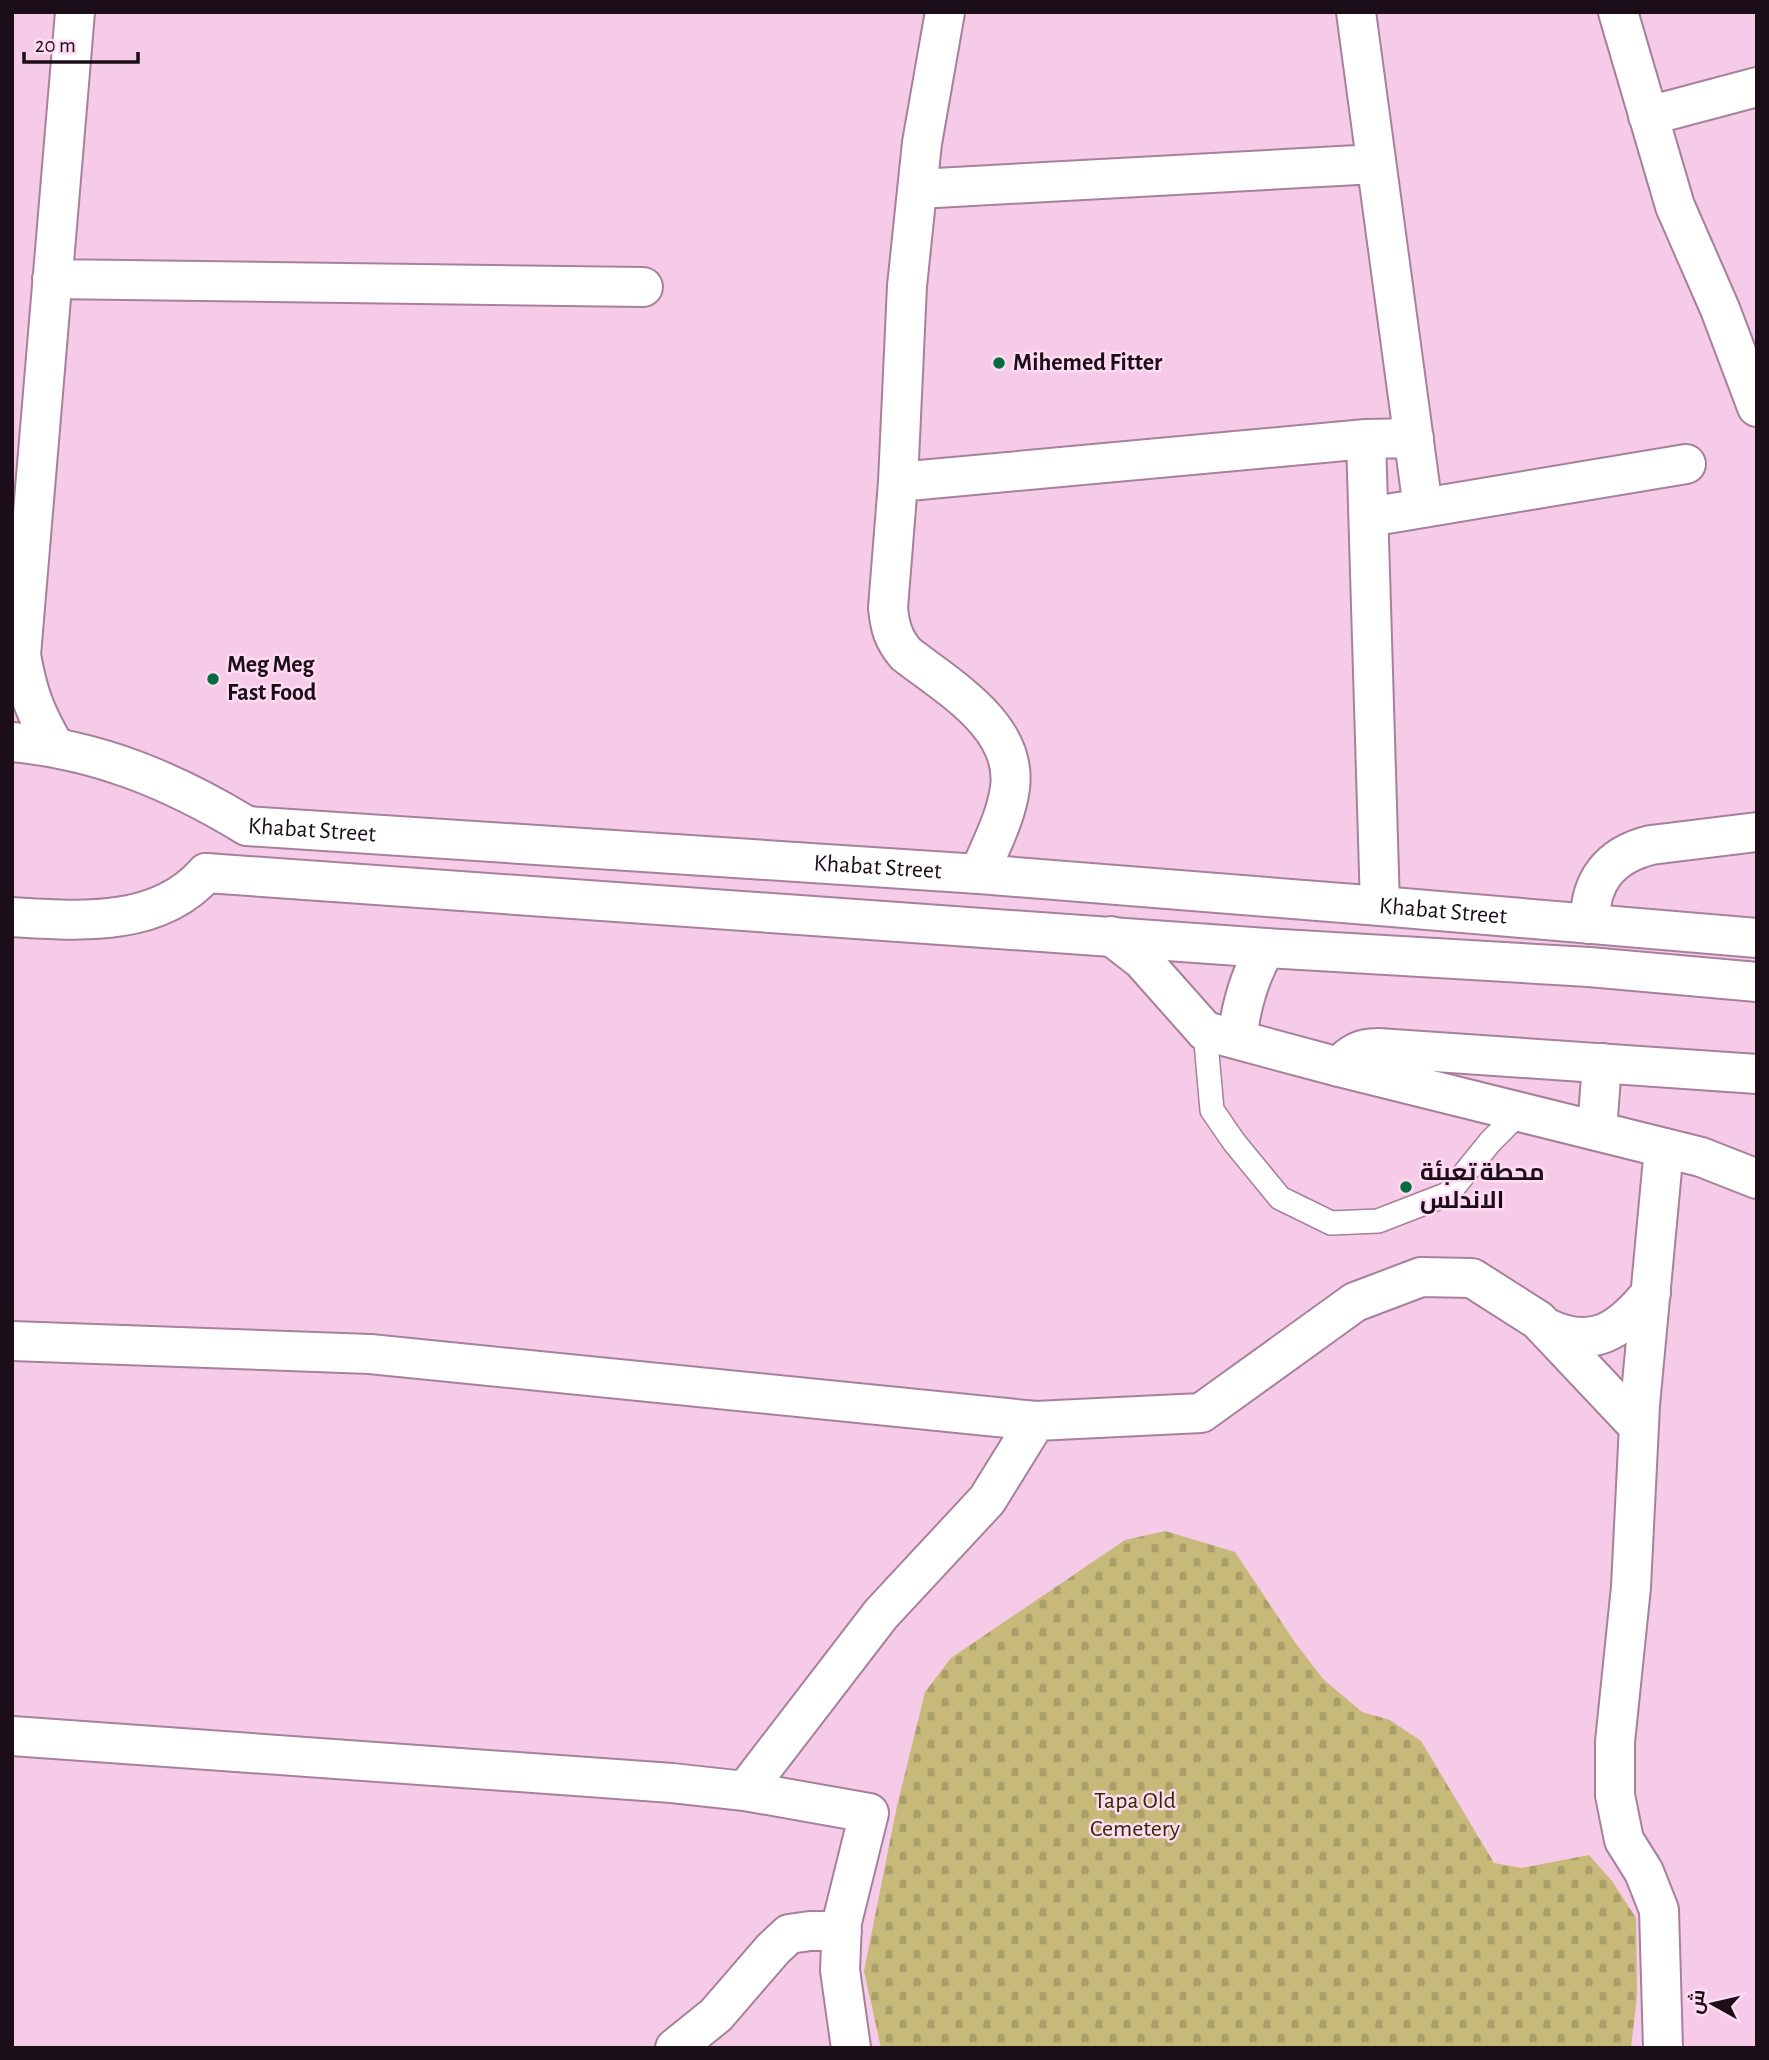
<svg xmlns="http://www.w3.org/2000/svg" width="1769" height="2060" font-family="'Alegreya Sans',Cairo,sans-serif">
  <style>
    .cemetery { fill: url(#cemetery-stones) }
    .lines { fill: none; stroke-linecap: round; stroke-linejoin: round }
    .lane-casing { stroke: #a7809b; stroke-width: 26 }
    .street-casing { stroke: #a7809b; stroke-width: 42 }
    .secondary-casing { stroke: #a7809b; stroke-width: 42 }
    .primary-casing { stroke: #a7809b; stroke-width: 42 }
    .lane { stroke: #fff; stroke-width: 23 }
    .street { stroke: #fff; stroke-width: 38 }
    .secondary { stroke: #fff; stroke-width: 38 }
    .primary { stroke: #fff; stroke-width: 38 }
    .poi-dot { fill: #056c42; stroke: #fedbf3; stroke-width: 2.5 }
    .labels { text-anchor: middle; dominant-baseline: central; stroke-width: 5; stroke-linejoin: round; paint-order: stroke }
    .poi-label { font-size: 24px; font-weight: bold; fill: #1c0e18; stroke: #fedbf3; text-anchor: start }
    .street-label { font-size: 24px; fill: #1c0e18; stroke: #fedbf3 }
    .park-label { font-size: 24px; fill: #332b00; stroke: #fedbf3 }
  </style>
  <defs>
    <pattern id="cemetery-stones" width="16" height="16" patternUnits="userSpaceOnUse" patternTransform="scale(1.75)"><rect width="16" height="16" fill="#c7b97a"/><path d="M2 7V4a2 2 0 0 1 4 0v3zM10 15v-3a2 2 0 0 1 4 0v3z" fill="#aa9e69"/></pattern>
  </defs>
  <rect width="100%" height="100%" fill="#f5cbe8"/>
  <path class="cemetery" d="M1165 1531 1235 1552 1294 1641 1323 1679 1362 1712 1390 1720 1421 1741 1494 1863 1522 1868 1589 1855 1612 1881 1636 1918 1637 1996 1631 2048H881L864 1971 897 1806 925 1692 951 1658 1125 1540Z"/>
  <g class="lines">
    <g class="lane-casing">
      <path id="lane" d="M1205 1031 1212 1110 1234 1142 1280 1198 1331 1223 1378 1221 1448 1194 1490 1142 1520 1112"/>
    </g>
    <g class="street-casing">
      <path id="street" d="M945 12 922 143 907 286 898 482 888 608C890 627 893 639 906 654 948 687 1018 726 1010 788 1006 818 990 847 979 874
        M1356 12 1423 508
        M1618 12 1675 206 1720 309 1757 407
        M1648 116 1757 87
        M918 189 1376 164
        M52 279 643 287
        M1366 439 1380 906
        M898 482 1366 439 1414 438
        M1369 517 1686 464
        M55 747C35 713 28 694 21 655L75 12
        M1339 1067C1351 1053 1361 1048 1378 1048L1757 1074
        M1545 1327C1593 1351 1621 1330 1651 1293
        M12 1341 370 1354 1036 1421 1201 1413 1355 1302 1421 1277 1472 1278 1538 1320 1639 1427
        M12 1736 672 1783 745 1791 881 1614 987 1500 1036 1421
        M745 1791 869 1813 842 1922 840 1970 851 2048
        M675 2048 716 2015 773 1949 789 1934 810 1931H842
        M1663 2048 1659 1910 1644 1872 1624 1840 1615 1795V1742L1631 1587 1640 1405 1664 1148"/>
    </g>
    <g class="secondary-casing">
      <path id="secondary" d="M12 742C99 750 173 781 247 826
        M12 917C79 921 158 928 206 873
        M1205 1031 1339 1067 1701 1157 1757 1179
        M1597 1131 1602 1063"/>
    </g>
    <g class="primary-casing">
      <g id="primary">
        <path id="s1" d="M247 826 979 874 1380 906 1757 938"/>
        <path d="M206 873 1266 948 1589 967 1757 982"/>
        <path d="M1590 924C1589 881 1610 855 1651 845L1757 832"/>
        <path d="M1111 936 1142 960 1205 1031"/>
        <path d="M1237 1039C1241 1006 1249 976 1266 948"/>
      </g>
    </g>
    <use href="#lane" class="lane"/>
    <use href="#street" class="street"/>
    <use href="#secondary" class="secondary"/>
    <use href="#primary" class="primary"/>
  </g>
  <g class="poi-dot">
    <circle cx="999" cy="363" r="7"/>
    <circle cx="213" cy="679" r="7"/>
    <circle cx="1406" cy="1187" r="7"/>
  </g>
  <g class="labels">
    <g class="poi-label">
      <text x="1013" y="363">Mihemed Fitter</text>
      <text x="227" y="665">Meg Meg<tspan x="227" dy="28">Fast Food</tspan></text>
      <text x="1420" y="1173">محطة تعبئة<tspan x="1420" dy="28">الاندلس</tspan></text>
    </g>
    <g class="street-label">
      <text stroke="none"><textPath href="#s1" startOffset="65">Khabat Street</textPath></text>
      <text stroke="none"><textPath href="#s1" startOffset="632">Khabat Street</textPath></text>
      <text stroke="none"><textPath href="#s1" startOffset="1199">Khabat Street</textPath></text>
    </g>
    <g class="park-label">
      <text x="1135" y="1801">Tapa Old<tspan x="1135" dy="28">Cemetery</tspan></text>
    </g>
  </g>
  <rect width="1769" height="2060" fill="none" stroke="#1c0e18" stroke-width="28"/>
  <g transform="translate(1713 2004) rotate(278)" stroke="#fedbf3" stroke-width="5" paint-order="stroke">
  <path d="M0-5L12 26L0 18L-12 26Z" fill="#1c0e18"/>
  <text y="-10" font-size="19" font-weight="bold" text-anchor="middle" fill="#1c0e18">ش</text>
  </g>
  <path d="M24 52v10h114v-10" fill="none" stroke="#1c0e18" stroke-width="3.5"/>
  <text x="35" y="52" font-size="21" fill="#1c0e18" stroke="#fedbf3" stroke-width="5" paint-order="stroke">20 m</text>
</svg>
